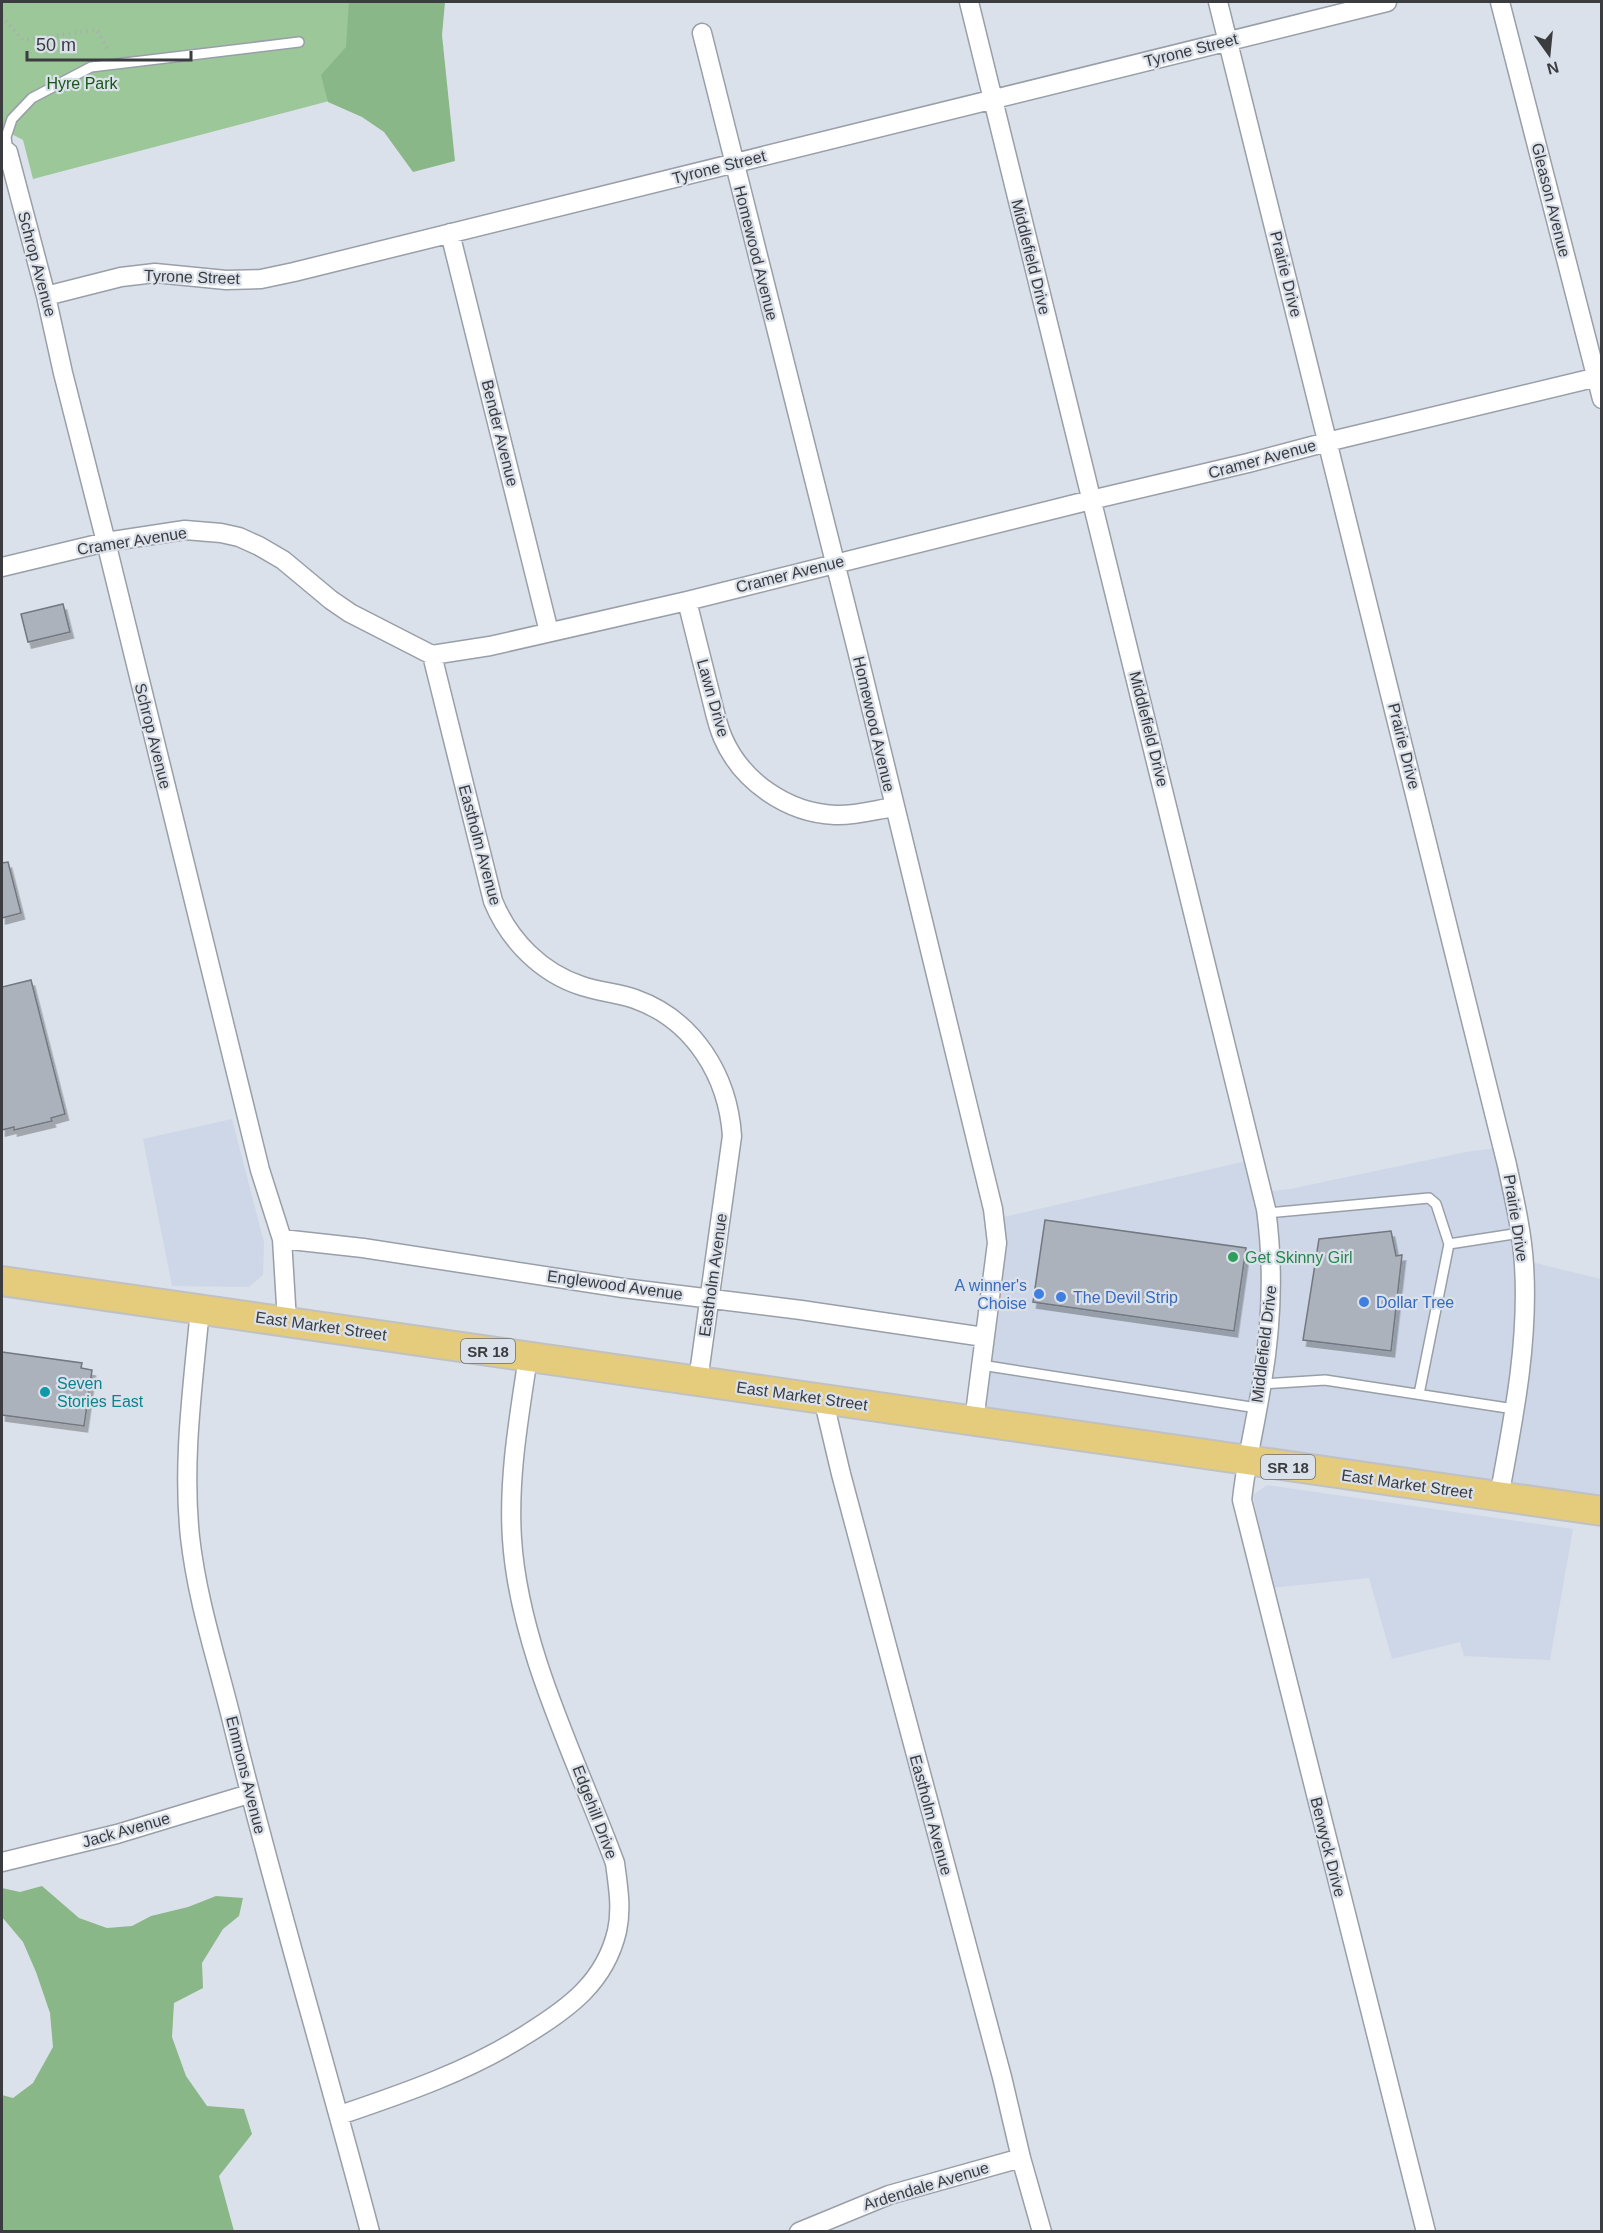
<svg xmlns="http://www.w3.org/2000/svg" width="1603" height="2233" font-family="Helvetica,sans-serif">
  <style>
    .built { fill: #cdd7e7 }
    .green { fill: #9cc798 }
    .forest { fill: #8ab787 }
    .building { fill: #acb2bb; stroke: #727780; stroke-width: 1.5; filter: url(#shadow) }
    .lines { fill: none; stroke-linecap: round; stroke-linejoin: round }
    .service-casing { stroke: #999fa8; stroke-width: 12 }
    .minor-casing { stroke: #999fa8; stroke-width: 21 }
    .primary-casing { stroke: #c0c1c2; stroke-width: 32 }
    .path { stroke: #a9aeb5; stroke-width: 4; stroke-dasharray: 1.5 4.5; stroke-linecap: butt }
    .service { stroke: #fff; stroke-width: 9 }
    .minor { stroke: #fff; stroke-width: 18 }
    .primary { stroke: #e5cc7c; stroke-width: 28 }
    .leisure-dot { fill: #2e9e5b; stroke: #dbe1ea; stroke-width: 2 }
    .shop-dot { fill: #3f7fe0; stroke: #dbe1ea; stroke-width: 2 }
    .culture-dot { fill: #0f9aa8; stroke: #dbe1ea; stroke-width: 2 }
    .labels { text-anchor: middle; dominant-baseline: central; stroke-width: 4.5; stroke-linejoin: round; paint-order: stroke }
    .shield { fill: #dbe1ea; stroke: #6a6e73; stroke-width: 1.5 }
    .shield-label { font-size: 15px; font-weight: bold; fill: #3a3c40 }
    .street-label { font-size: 16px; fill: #3a3c40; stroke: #dbe1ea }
    .park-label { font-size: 16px; fill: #195718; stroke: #dbe1ea }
    .leisure-label { font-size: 16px; fill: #27864d; stroke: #dbe1ea; text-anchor: start }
    .shop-label { font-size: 16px; fill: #366cbe; stroke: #dbe1ea; text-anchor: start }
    .culture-label { font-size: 16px; fill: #0d838f; stroke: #dbe1ea; text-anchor: start }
  </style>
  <defs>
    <filter id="shadow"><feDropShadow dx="3.5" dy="6" stdDeviation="0" flood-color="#0004"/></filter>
  </defs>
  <rect width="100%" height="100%" fill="#dbe1ea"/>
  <path class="built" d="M232 1119 264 1242 263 1275 249 1287 172 1286 143 1139Z
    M1503 1147 1523 1260 1601 1279V1511L974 1421 995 1219 1255 1159 1263 1192 1290 1189 1466 1152Z
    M1267 1485 1573 1529 1550 1660 1464 1656 1460 1642 1392 1659 1369 1578 1270 1588 1253 1495Z"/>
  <path class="green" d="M2 2H384L390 85 33 179 23 140 2 129Z"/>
  <path class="forest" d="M349 2H445L442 35 455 161 413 172 384 132 362 117 328 102 321 75 346 47Z
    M42 1886 79 1918 107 1928 132 1926 151 1916 188 1907 216 1896 243 1898 239 1916 223 1929 202 1963 203 1988 174 2003 172 2037 186 2076 207 2106 244 2109 252 2134 219 2176 234 2231H2V2095L13 2098 33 2083 53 2047 50 2013 36 1972 23 1942 2 1917V1888L20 1892Z"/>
  <path class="building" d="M63 604 70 632 28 642 21 614Z
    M8 862 21 913 2 918V863Z
    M31 980 65 1114 51 1118 52 1121 14 1130V1127L2 1130V987Z
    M1045 1220 1246 1248 1234 1331 1033 1302Z
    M1391 1231 1396 1256 1402 1255 1391 1351 1303 1340 1319 1239Z
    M2 1352 82 1363 81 1368 92 1370 84 1426 2 1415Z"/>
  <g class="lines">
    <g class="service-casing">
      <path id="service" d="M8 152 6 137 12 119 32 98 91 67 299 42
        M1267 1213 1429 1198 1436 1204 1449 1244
        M981 1365 1257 1408
        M1262 1384 1325 1380 1514 1409
        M1419 1394 1449 1244 1520 1233"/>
    </g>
    <g class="minor-casing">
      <path id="minor" d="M969 2 1266 1209C1274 1268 1272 1324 1262 1382 1256 1422 1246 1460 1242 1500L1426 2232
        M1218 2 1507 1165C1514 1198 1522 1231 1524 1265 1529 1343 1513 1421 1499 1497
        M1500 2 1602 399
        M702 33 857 650 993 1209 997 1243 974 1421
        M8 152 46 296 63 373 106 542 260 1170 282 1239 287 1321
        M450 233 549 632
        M46 296 121 277 155 273 226 280 261 279 294 272 1387 2
        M2 567 106 542 185 530 221 533 239 537 259 546 283 560 331 600 350 613 432 655 490 646 687 601 1091 500 1248 463 1327 442 1602 376
        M687 601C694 629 701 657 708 685 713 703 716 722 723 738 742 782 788 813 835 815 854 816 875 810 894 807
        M432 655 493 901C509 940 541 973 582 986 600 992 618 993 635 999 694 1020 728 1076 732 1136L698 1381
        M282 1239 363 1248 623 1288 801 1310 984 1337
        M200 1309C193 1385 182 1461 190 1537 197 1599 216 1657 231 1717 273 1890 325 2060 370 2232
        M823 1398 841 1474 1002 2077 1021 2158 1042 2232
        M2 1862 117 1834 249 1794
        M340 2115C405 2093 469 2071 527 2034 569 2008 605 1982 617 1931 622 1908 618 1886 615 1863 577 1760 519 1649 512 1539 508 1478 519 1417 528 1357
        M799 2232 889 2195 1021 2158"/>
    </g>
    <g class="primary-casing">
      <path id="primary" d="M2 1281 1602 1511"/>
    </g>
    <path class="path" d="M2 16 23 40 97 30 109 51"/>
    <use href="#service" class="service"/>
    <use href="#minor" class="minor"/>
    <use href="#primary" class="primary"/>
  </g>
  <circle class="leisure-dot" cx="1233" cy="1257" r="6"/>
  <g class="shop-dot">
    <circle cx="1039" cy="1294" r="6"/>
    <circle cx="1061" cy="1297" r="6"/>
    <circle cx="1364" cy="1302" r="6"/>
  </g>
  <circle class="culture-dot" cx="45" cy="1392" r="6"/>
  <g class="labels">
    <g class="shield">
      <rect x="461" y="1339" width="54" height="24" rx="4.5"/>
      <rect x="1261" y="1455" width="54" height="24" rx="4.5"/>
    </g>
    <g class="shield-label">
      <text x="488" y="1351">SR 18</text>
      <text x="1288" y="1467">SR 18</text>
    </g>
    <g class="street-label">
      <text transform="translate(1191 50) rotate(-14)">Tyrone Street</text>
      <text transform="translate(719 167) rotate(-14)">Tyrone Street</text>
      <text transform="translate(1551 200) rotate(76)">Gleason Avenue</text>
      <text transform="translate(756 253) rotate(76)">Homewood Avenue</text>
      <text transform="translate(1031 257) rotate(76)">Middlefield Drive</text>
      <text transform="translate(37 264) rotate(75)">Schrop Avenue</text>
      <text transform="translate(1286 274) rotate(76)">Prairie Drive</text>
      <text transform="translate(192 277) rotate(2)">Tyrone Street</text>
      <text transform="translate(500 433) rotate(76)">Bender Avenue</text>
      <text transform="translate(1262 459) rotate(-15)">Cramer Avenue</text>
      <text transform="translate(132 541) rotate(-9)">Cramer Avenue</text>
      <text transform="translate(790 574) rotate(-14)">Cramer Avenue</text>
      <text transform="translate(713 698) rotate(74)">Lawn Drive</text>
      <text transform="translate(874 724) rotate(77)">Homewood Avenue</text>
      <text transform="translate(1149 729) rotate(76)">Middlefield Drive</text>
      <text transform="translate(153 736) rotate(76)">Schrop Avenue</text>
      <text transform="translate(1404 746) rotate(76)">Prairie Drive</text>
      <text transform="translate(480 845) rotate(75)">Eastholm Avenue</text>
      <text transform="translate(1516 1218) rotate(81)">Prairie Drive</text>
      <text transform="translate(713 1275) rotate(-82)">Eastholm Avenue</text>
      <text transform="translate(615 1285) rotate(8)">Englewood Avenue</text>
      <text transform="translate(321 1326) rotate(8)">East Market Street</text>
      <text transform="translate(1264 1344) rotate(-83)">Middlefield Drive</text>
      <text transform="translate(802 1396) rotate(8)">East Market Street</text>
      <text transform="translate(1407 1484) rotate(8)">East Market Street</text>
      <text transform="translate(246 1775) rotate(76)">Emmons Avenue</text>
      <text transform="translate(595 1812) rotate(69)">Edgehill Drive</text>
      <text transform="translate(931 1815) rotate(75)">Eastholm Avenue</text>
      <text transform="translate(126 1830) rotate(-16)">Jack Avenue</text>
      <text transform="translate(1328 1847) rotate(76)">Berwyck Drive</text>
      <text transform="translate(926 2186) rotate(-17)">Ardendale Avenue</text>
    </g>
    <g class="park-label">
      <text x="82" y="83">Hyre Park</text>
    </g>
    <g class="leisure-label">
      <text x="1245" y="1257">Get Skinny Girl</text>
    </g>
    <g class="shop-label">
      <text x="1027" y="1285" text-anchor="end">A winner's<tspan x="1027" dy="18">Choise</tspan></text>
      <text x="1073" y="1297">The Devil Strip</text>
      <text x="1376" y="1302">Dollar Tree</text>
    </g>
    <g class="culture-label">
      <text x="57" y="1383">Seven<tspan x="57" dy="18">Stories East</tspan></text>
    </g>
  </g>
  <rect width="1603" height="2233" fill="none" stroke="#3a3c40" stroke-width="6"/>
  <g transform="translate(1549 54) rotate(165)" stroke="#dbe1ea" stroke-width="4.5" paint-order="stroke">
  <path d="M0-4.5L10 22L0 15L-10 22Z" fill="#3a3c40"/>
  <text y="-9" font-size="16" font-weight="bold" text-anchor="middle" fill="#3a3c40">N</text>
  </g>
  <path d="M27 51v9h164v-9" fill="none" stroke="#3a3c40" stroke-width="3"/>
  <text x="36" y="51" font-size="18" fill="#3a3c40" stroke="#dbe1ea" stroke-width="4.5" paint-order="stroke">50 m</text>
</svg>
